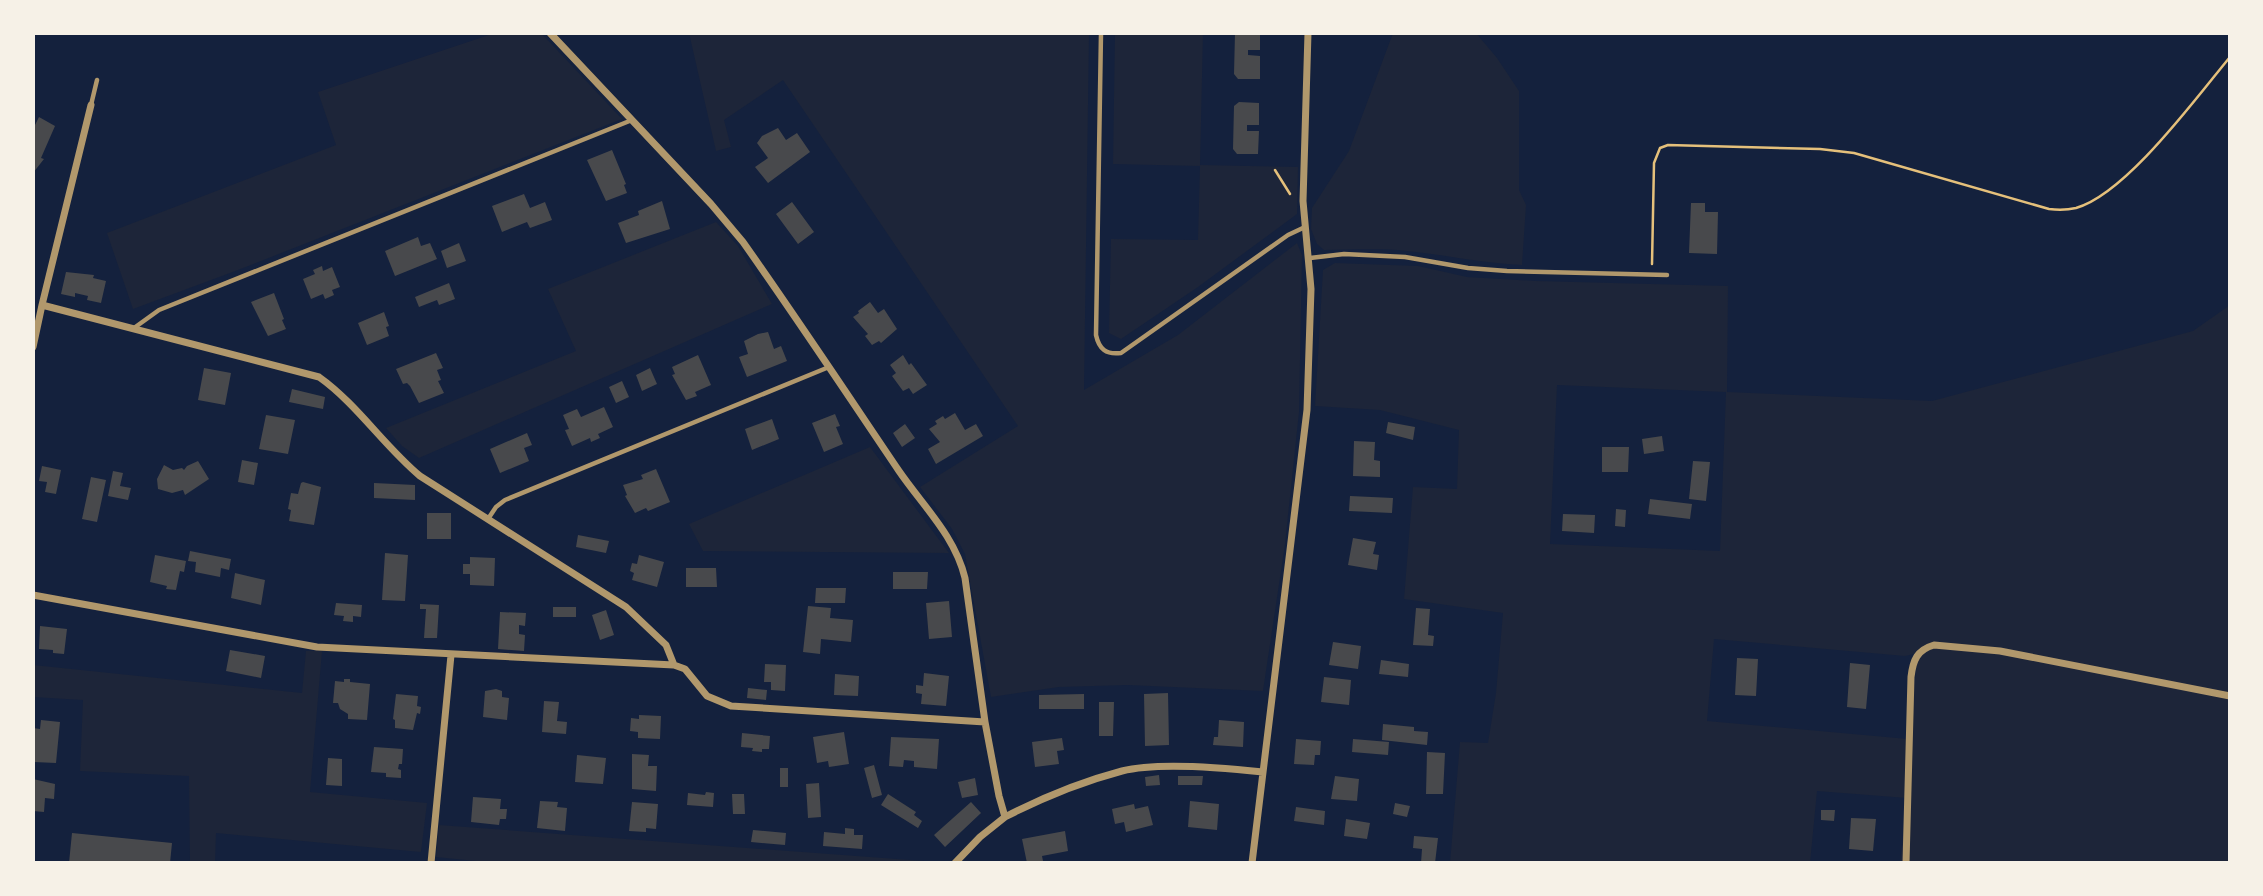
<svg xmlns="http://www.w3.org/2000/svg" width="2263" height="896" font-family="'Sofia Sans Condensed',sans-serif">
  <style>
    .green { fill: #1d2539; fill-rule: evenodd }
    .building { fill: #48494c }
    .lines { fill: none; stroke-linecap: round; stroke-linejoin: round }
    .path { stroke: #e5c07b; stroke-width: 2.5 }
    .service { stroke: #b1986c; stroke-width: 4.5 }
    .minor { stroke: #b1986c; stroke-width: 7 }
  </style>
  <rect width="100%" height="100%" fill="#14213d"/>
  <path class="green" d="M495 33H541L622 119 238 270 133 309 107 233 336 145 318 92Z
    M689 33H1089L1084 390 1178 335 1297 243 1302 255 1299 412 1285 544 1263 691 1128 685 1059 687 991 697 965 554 952 529 920 487 1018 426 783 80 724 120 731 147 716 151Z
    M1115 33H1203L1200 165 1298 167 1297 214 1198 287 1121 339 1109 333 1111 239 1198 240 1200 166 1113 164Z
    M1393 33H1476L1497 58 1519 91V190L1526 205 1522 265C1483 263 1445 255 1407 251 1379 248 1351 250 1324 250L1317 244 1311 229 1312 208 1349 151Z
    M716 222 738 246 772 304 419 458 402 446 386 428 576 351 548 289Z
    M1335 263 1418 266 1467 277 1536 281 1728 286 1727 392 1932 401 2193 331 2230 305V863H1900L1907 798 1817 791 1810 863H1450L1460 742 1488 743 1496 693 1503 613 1404 599 1413 487 1457 489 1459 430 1380 410 1315 406 1323 270ZM1557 385 1726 392 1720 551 1550 544ZM1714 639 1905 656 1918 653 1908 739 1707 721Z
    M870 447 949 553 703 551 689 524Z
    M306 651H322L310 792 427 803 421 852 216 833 215 863H190L189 776 80 771 83 700 33 697V665L302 693Z
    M439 825 937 862 496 863 436 857Z"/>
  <path class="building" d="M1235 33H1260V50H1248V55L1260 56V79H1238L1234 74Z
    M1239 102 1259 103V125H1247V131H1259L1258 154H1237L1233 149 1234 106Z
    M39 117 55 126 41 158 44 159 33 173V129Z
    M778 128 786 140 797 133 810 152 768 183 755 167 768 158 757 143 762 136Z
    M612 150 626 184 624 185 627 193 606 201 587 160Z
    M524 194 530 208 545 202 552 220 530 228 527 222 502 232 492 206Z
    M662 201 670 229 626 243 618 223 639 215 638 211Z
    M792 202 814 232 798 244 776 214Z
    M1691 203H1705V212H1718L1717 254 1689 253Z
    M418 237 421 246 430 243 437 259 395 276 385 251Z
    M459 243 466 261 447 268 441 251Z
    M322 266 323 271 332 267 340 287 332 290 334 295 325 299 323 294 311 299 303 279 315 274 313 270Z
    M66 272 94 275 93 278 106 281 101 303 87 300 88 296 75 293V297L61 294Z
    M449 283 455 299 439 305 437 300 419 307 415 297Z
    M274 293 284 319 282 320 286 329 268 336 251 302Z
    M870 302 878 313 884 309 897 329 881 343 879 341 872 345 865 336 868 334 853 317 859 313 858 311Z
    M384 312 389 326 386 327 389 336 367 345 358 323Z
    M768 332 774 349 781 346 787 361 747 377 739 357 748 354 744 341 758 334Z
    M436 353 443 368 437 370 441 380 438 381 444 393 419 403 410 386 407 383 403 384 396 369Z
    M698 355 711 385 695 392 697 396 686 400 672 375 675 374 672 367Z
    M903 355 909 365 911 363 927 385 913 394 909 388 903 391 892 376 896 373 890 365Z
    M204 368 231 373 225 405 198 400Z
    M650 368 657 384 642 391 636 375Z
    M622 381 629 397 616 403 609 387Z
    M292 389 325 397 323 409 289 402Z
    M604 407 613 427 598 434 600 438 591 442 590 438 572 446 565 430 569 429 563 415 577 409 581 417Z
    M955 413 965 430 976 424 983 436 936 464 928 449 940 442 929 429 937 424 935 421 943 416 945 419Z
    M835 414 840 426 836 427 843 444 824 452 812 423Z
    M266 415 295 420 288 454 259 449Z
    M772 419 779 439 752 450 745 429Z
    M1388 422 1415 427 1413 440 1386 433Z
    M905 424 915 438 902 447 893 433Z
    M527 433 532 445 524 448 529 461 500 473 490 449Z
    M1662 436 1664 451 1644 454 1642 439Z
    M1354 441 1375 442 1374 460 1380 461V477L1353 476Z
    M1602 447H1629L1628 472H1602Z
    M242 460 258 463 254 485 238 482Z
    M198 461 209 479 185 495 183 490 172 493 158 489 157 479 164 465 173 470 182 468 184 470 187 466Z
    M1693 461 1710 462 1706 501 1689 499Z
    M42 466 61 470 56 494 45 492 47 482 39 481Z
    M656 469 670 502 648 511 646 508 635 513 625 496 627 495 623 485 643 479 641 475Z
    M113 471 123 473 120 486 131 488 128 500 108 496Z
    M91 477 106 480 97 522 82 519Z
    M303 482 321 487 314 525 289 521 291 510 288 509 291 493 298 494 301 483Z
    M374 483 415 485V500L374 498Z
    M1350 496 1393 498 1392 513 1349 511Z
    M1650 499 1692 504 1690 519 1648 514Z
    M1616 509 1626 510 1625 527 1615 526Z
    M427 513H451V539H427Z
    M1563 514 1595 515 1594 533 1562 531Z
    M578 535 609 541 606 553 576 547Z
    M1353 538 1376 542 1373 554 1379 555 1377 570 1348 565Z
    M190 551 231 559 229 570 221 568 220 577 195 572 196 562 188 561Z
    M385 553 408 555 405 601 382 600Z
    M155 555 186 561 184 572 180 571 176 590 166 589 167 586 150 582Z
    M639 555 664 562 657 587 632 580 634 573 630 571 632 563 637 564Z
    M470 557 495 558 494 586 470 585V574H463V564H470Z
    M686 568H716L717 587H686Z
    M893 572H928L927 589H893Z
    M235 573 265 580 261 605 231 598Z
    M816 588H846L845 603H815Z
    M949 601 952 637 929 639 926 603Z
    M336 603 362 605 361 617 353 616V622L343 621 344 616 334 615Z
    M420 604 439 605 437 638H424L426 609H420Z
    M808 606 831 608 830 618 853 620 851 642 821 639 820 654 803 652Z
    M553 607H576V617H553Z
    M1416 608 1430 609 1428 635 1434 636 1433 646 1413 645Z
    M606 610 614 635 600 640 592 615Z
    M500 612 526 613 525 626 519 625V634L525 635 524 651 498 649Z
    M40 626 67 629 64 654 53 653V650L39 649Z
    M1333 642 1361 646 1358 669 1329 665Z
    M230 650 265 656 261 678 226 671Z
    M1737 658 1758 659 1756 696 1735 695Z
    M1381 660 1409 664 1408 677 1379 674Z
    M1850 663 1870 665 1866 709 1847 707Z
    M765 664 786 665 785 691 771 690V682H764Z
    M924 673 949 676 946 706 921 704 922 694 916 693V685L923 686Z
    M835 674 859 676 858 696 834 695Z
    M1324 677 1351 680 1349 705 1321 702Z
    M344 679H350V682L370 684 367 720 348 719V714L340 709 338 703H333L335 681 344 682Z
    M748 688 767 690 766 700 747 698Z
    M496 689 502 691V697L509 698 507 720 483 717 485 691Z
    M1168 693 1169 745 1145 746 1144 694Z
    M396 694 418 696 417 706 421 707 420 714 417 713 413 730 395 728V720L393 719Z
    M1084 694V709H1039V695Z
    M544 701 559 702 557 721 567 722 566 734 542 732Z
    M1099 702H1114L1113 736H1099Z
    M639 715 661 716 660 739 638 738V732L630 731 631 718 639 719Z
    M41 720 60 722 56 763 34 762 33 728 40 729Z
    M1219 720 1244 722 1243 747 1213 745 1214 737H1218Z
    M1383 724 1414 727V731L1428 732 1427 745 1382 740Z
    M844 732 849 764 829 767 828 761 817 763 813 737Z
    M742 733 770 736 769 749H762V752L752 751 753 748 741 747Z
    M891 737 939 739 937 769 914 767V761L904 760 903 767 889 766Z
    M1062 738 1064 750 1057 751 1059 764 1035 767 1032 742Z
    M1296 739 1321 741 1320 755H1315L1314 765 1294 764Z
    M1353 739 1389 742 1388 755 1352 752Z
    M374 747 403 749 402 764H399L398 769 401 770V778L386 777V773L371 772Z
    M1427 752 1445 753 1443 794H1426Z
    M632 754 649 755 648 766H657L656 791 632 789Z
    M577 755 606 758 603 784 575 782Z
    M328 758 342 759V786L326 785Z
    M874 765 882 795 872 798 864 768Z
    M780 768H788V787H780Z
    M1159 775 1160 785 1146 786 1145 777Z
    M1178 776H1203L1202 785H1178Z
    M1335 776 1359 779 1357 801 1331 799Z
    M975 778 978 795 962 798 958 782Z
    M33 779 55 784 54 799 45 798 44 812 33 811Z
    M819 783 821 817 808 818 806 784Z
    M706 792 714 793 713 807 687 805 688 793 705 795Z
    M732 794H744L745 814H733Z
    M888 794 916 812 914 815 922 821 918 828 881 805Z
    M473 797 501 799 500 809H507L506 819H500L499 825 471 822Z
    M540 801 558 802 557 807 567 808 565 831 537 828Z
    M1190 801 1219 804 1217 830 1188 827Z
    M632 802 658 804 656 829 646 828V832L629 831Z
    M971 802 981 813 945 847 934 835Z
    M1395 803 1410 806 1407 817 1393 814Z
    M1134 804 1135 809 1148 806 1153 825 1126 832 1124 822 1115 824 1112 809Z
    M1296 807 1325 811 1324 825 1294 821Z
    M1821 810H1835L1834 821 1821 820Z
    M1851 818 1876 819 1873 851 1849 849Z
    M1346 819 1370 823 1367 839 1344 836Z
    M845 828 854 829V835H863L862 849 823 846 824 832 845 834Z
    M753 830 786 833 785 845 751 842Z
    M1065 831 1068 851 1042 856 1043 861 1027 863 1022 839Z
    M72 833 172 843 170 863H69Z
    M1414 836 1438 838 1435 863H1421L1422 849 1413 848Z"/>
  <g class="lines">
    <path class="path" d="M1275 170 1290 194
      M1652 264 1654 163 1660 148 1668 145 1820 149 1854 153 2049 209C2058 210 2067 210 2076 208 2126 194 2196 98 2230 57"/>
    <path class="service" d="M1101 33 1096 335C1099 349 1106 355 1121 353L1288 235 1305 227
      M91 105 97 80
      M1310 258 1344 254 1405 257 1468 268 1507 271 1667 275
      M134 328 159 310 632 120
      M488 519 496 507 505 500 829 367"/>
    <path class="minor" d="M550 33 711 204 743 242C796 317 847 394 899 471 923 506 955 536 965 578L985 722
      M42 305 91 105
      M33 347 42 305 319 377C357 404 384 446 420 476L626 607 666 645 674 665
      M33 595 317 647 674 665 685 669 707 696 731 706 985 722 999 796 1005 817C1040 799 1084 781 1122 771 1157 762 1226 768 1263 772
      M431 863 451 655
      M955 863 980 837 1005 817
      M1252 863 1307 410 1311 289 1303 201 1308 33
      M1906 863 1911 677C1913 660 1917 650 1934 645L2000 651 2230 696"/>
  </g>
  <rect width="2263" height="896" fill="none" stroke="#f6f1e7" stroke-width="70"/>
</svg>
